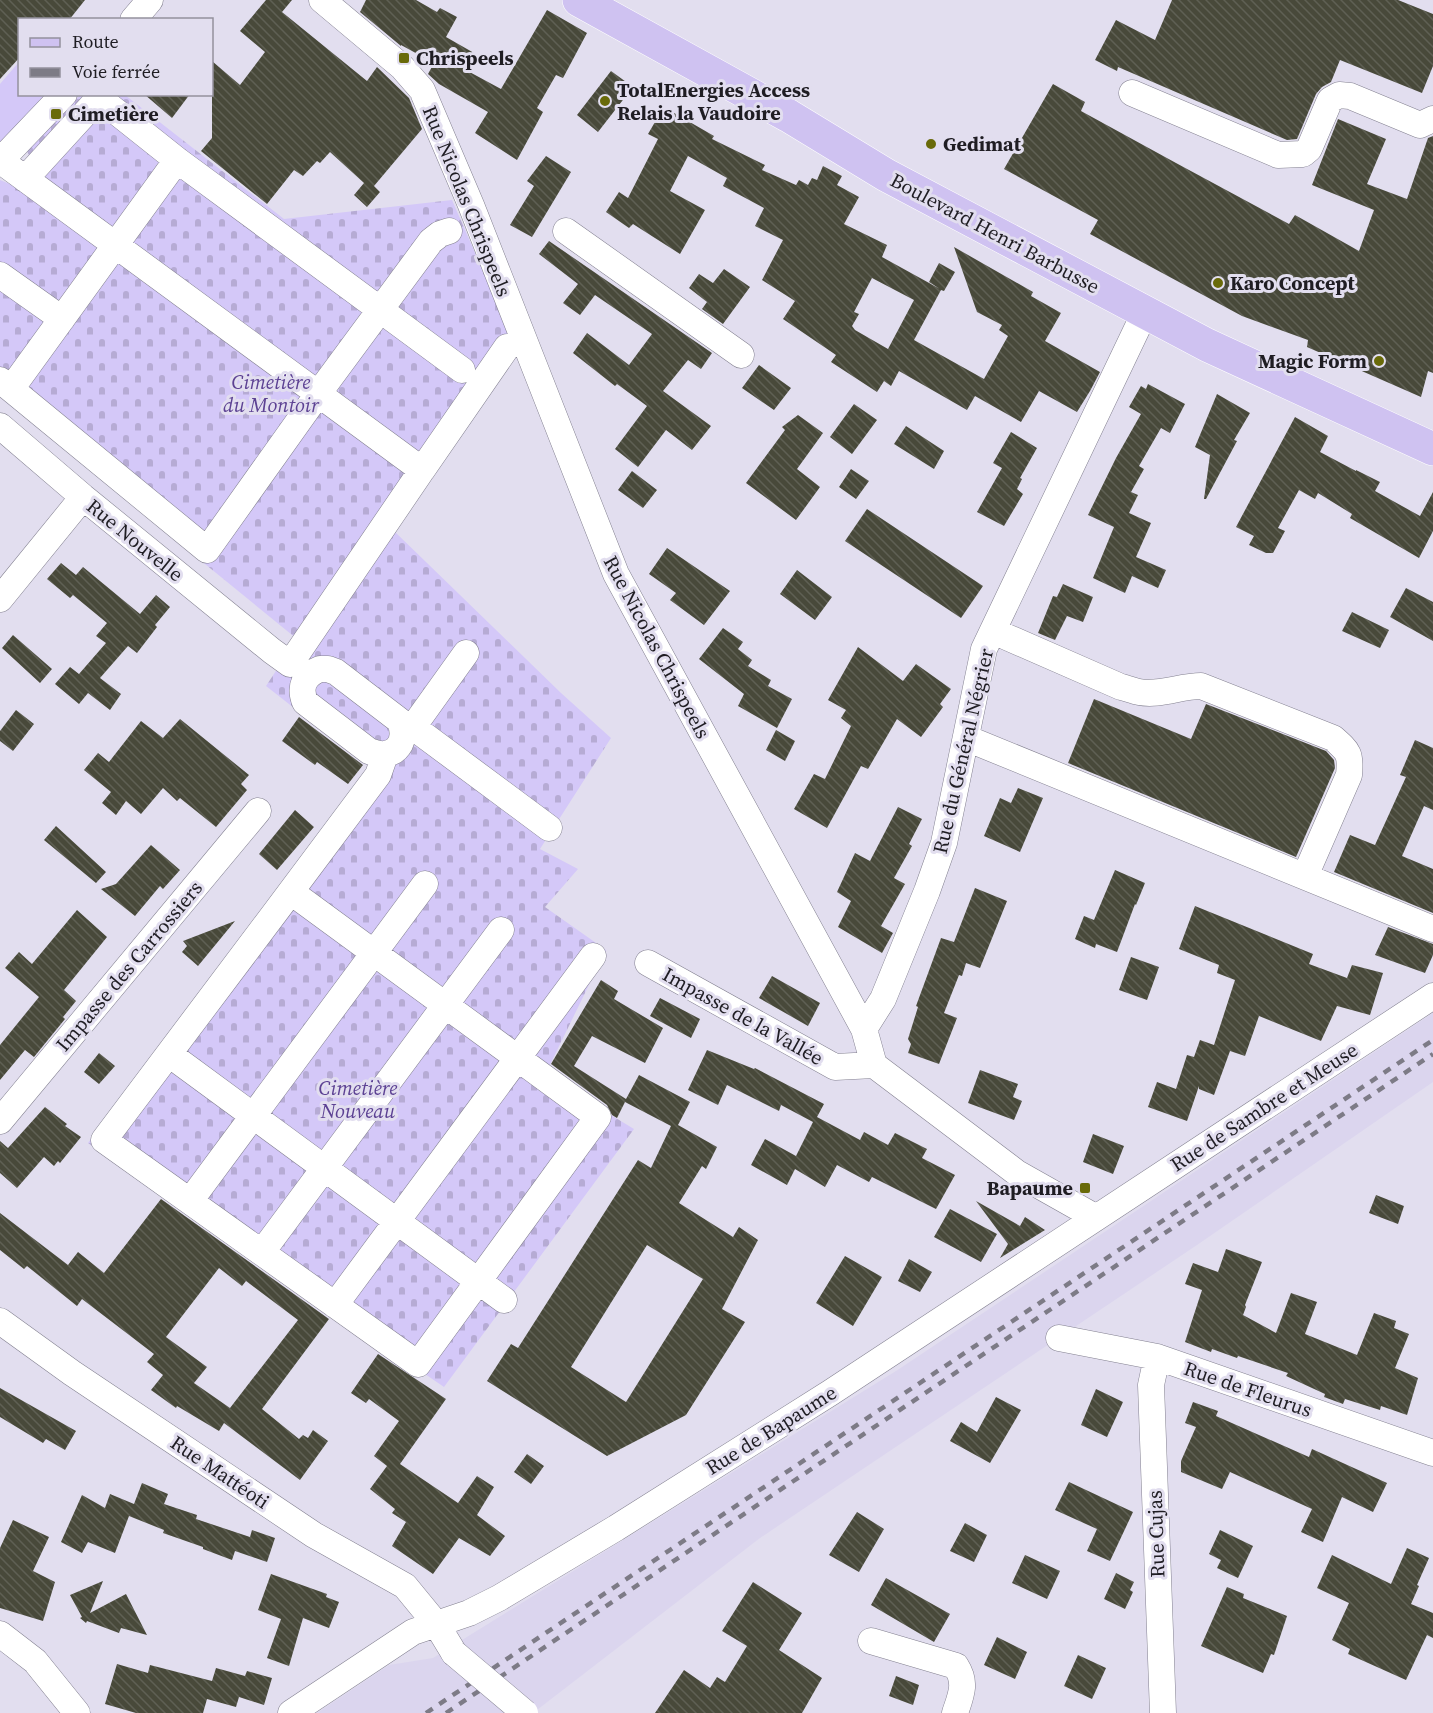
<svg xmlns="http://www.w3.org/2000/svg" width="1433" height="1713" font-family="'Source Serif 4',serif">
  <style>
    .built { fill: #dbd5ee }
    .cemetery { fill: url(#cemetery-stones) }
    .park { fill: #d4c8f8 }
    .building { fill: url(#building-back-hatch); fill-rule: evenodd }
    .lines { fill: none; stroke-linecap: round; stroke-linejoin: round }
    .minor-casing { stroke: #838090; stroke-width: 27 }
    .major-casing { stroke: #fff; stroke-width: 34 }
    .minor { stroke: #fff; stroke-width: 26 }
    .major { stroke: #cfc2f1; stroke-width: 33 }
    .rail { stroke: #7d7b86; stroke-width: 4.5; stroke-dasharray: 8 8; stroke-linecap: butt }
    .minor-bridge-casing { stroke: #838090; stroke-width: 27; stroke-linecap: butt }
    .minor-bridge { stroke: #fff; stroke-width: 26 }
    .poi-dot { fill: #696a09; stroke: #e2deef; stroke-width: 2 }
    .labels { text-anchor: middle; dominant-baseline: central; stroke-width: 6; stroke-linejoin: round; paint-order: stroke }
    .poi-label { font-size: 20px; font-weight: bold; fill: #1f1d23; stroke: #e2deef; text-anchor: start }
    .street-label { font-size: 20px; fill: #1f1d23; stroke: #e2deef }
    .park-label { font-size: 20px; font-style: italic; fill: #5c4193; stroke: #e2deef }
  </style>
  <defs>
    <pattern id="cemetery-stones" width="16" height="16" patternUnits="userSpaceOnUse" patternTransform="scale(1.5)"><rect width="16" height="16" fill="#d4c8f8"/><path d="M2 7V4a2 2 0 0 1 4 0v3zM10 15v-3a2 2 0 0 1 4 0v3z" fill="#b6abd4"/></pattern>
    <pattern id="building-back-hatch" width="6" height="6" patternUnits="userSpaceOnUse" patternTransform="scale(1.5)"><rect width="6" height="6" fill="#48493a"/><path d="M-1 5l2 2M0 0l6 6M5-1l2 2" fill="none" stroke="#5f6054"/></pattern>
  </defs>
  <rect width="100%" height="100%" fill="#e2deef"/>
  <path class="built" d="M1433 1013V1082L1197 1245 760 1538 533 1713H317L389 1665 433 1658 896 1371Z"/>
  <path class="cemetery" d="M80 95H125L284 219 452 200 516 347 393 530 561 693 611 738 540 849 578 869 545 907 606 950 545 1075 634 1129 444 1387 88 1143 372 769 266 686 297 639 0 397V180L12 185 32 162 27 151Z"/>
  <path class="park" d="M19 62 20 94 64 95 0 161V84Z"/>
  <path class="building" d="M0 0H85L69 20H20V57L0 79Z
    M266 0H292L282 12 367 81 377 67 409 98 422 129 374 186 380 192 367 207 354 195 364 183 330 152 320 163 317 161 303 176 294 170 267 204 201 151 212 138V61L240 85 265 52 240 31Z
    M366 0H416L437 12 440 8 457 17 446 37 474 53 464 69 501 89 547 10 587 33 563 78 556 75 537 108 543 112 517 160 475 133 488 112 439 84 428 74 434 63 401 45V46L360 12Z
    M1172 0H1398L1433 14V66L1422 93 1340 60 1331 82 1322 87 1316 94 1297 139 1287 140 1118 67 1117 71 1095 60 1116 20 1155 40Z
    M611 71 633 87 598 132 577 115Z
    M1053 84 1085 102 1081 111 1176 163 1289 224 1295 215 1359 251 1374 210 1312 185 1338 119 1386 139 1367 184 1407 199 1428 138 1433 136V373L1428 371 1421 397 1307 347 1308 340 1242 316 1090 234 1098 220 1004 169Z
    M144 94H190L172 118Z
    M662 110H669L714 136 712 139 765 165 762 170 796 185 799 180 808 185 812 178 817 180 823 166 842 176 837 185 859 197 844 224 887 245 882 257 940 289 929 282 939 263 955 272 944 291 941 290 914 340 984 379 1008 336 999 330 1002 325 977 312 954 247 1033 292 1031 296 1061 313 1045 341 1100 372 1090 391 1077 412 1039 391 1021 422 975 396 967 410 899 371 891 386 884 381 877 392 831 362 836 355 783 319 795 301 762 280 783 240 755 226 764 208 723 186 727 178 688 156 670 191 705 210 680 254 633 224 629 228 606 212 619 192 628 198 658 139 648 134ZM872 278 914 300 888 349 855 330 852 326 859 314 854 312Z
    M546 156 571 172 532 237 510 225 534 186 527 181Z
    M549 241 712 353 701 369 688 360 663 391 711 426 692 450 666 430 638 467 615 449 647 406 617 384 615 386 573 353 587 333 629 365 652 334 595 295 580 315 563 303 578 284 539 254Z
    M724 269 750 287 723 324 702 309 707 302 689 288 699 274 713 283Z
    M759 365 791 388 774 410 742 388Z
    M1148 384 1185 404 1170 433 1161 428 1139 466 1144 469 1131 492 1138 495 1129 513 1151 523 1136 557 1166 570 1158 588 1132 576 1125 593 1093 578 1114 527 1088 515 1116 458 1141 414 1129 407 1141 386 1146 389Z
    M1217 394 1250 413 1234 440 1237 441 1206 499H1204L1210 455 1195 447Z
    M854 404 877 420 852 454 830 437Z
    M798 415 823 433 797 469 820 487 796 520 746 483 785 430 782 427Z
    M1295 417 1328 436 1320 452 1356 471V470L1380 482 1375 491 1420 516 1433 492V531L1419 558 1350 518 1352 514 1318 493 1315 499 1299 490 1278 528 1285 531 1273 553H1266L1249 545 1254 536 1236 527Z
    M906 426 944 451 934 469 894 444Z
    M1011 432 1037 448 1020 478 1022 479 1017 489 1023 494 1004 526 977 512 1002 468 993 463Z
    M851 469 869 481 856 499 839 487Z
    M632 471 657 490 643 508 618 490Z
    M867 509 983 586 961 618 845 541Z
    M667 548 730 591 704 625 670 600 676 593 649 574Z
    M61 563 76 575 83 567 140 614 156 595 170 607 155 625 157 627 137 653 128 646 100 678 121 694 110 710 88 693 79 704 55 684 70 667 79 674 106 643 96 636 107 623 73 595 70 598 47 579Z
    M797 570 832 597 815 620 780 594Z
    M1063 584 1093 597 1083 622 1067 616 1055 640 1038 633 1053 596 1057 597Z
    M1406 588 1433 602V641L1390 617Z
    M1352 612 1389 630 1380 648 1342 631Z
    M723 628 743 642 738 649 752 660 748 666 771 680 768 686 792 699 777 728 738 706 744 694 699 659Z
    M13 635 52 669 40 683 2 648Z
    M858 647 903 681 916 664 951 689 940 704 943 707 921 737 897 719 868 769 861 766 827 828 794 809 814 774 825 779 851 726 841 718 846 710 828 700Z
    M1094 699 1191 739 1206 704 1326 751 1334 760 1335 768 1296 857 1068 763Z
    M16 710 34 724 13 751 0 741V731Z
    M299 717 363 765 348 784 317 762 315 765 282 741Z
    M180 719 249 775 241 784 247 790 216 827 180 798 177 801 163 788 141 814 126 801 116 815 102 803 111 792 84 770 98 753 109 762 141 721 163 738Z
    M776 730 795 741 785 761 766 750Z
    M1415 740 1433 748V810L1424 806 1402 856 1433 869V913L1334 872 1350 835 1375 845 1406 777 1400 775Z
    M1018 788 1043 798 1020 852 984 836 1000 798 1011 803Z
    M898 807 922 819 909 844 912 846 894 878 905 884 881 926 893 933 882 953 838 927 851 901 837 892 855 853 870 861Z
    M295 810 314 827 277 870 259 854Z
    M56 826 106 872 96 883 44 840Z
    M151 845 180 870 163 889 160 886 135 916 101 889 116 884Z
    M1115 870 1145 883 1136 905 1135 904 1117 952 1096 944 1095 948 1075 939 1084 916 1094 920Z
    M975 888 1007 901 980 968 966 963 962 976 959 975 944 1013 957 1018 939 1064 908 1053 911 1044 908 1039 918 1007 916 1006 941 938 954 942Z
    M1195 906 1313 954 1309 964 1347 978 1352 965 1383 973 1370 1015 1337 1006 1321 1041 1259 1016 1245 1056 1230 1051 1214 1095 1199 1089V1086L1187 1121 1148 1107 1157 1082 1176 1089 1187 1055 1194 1057 1200 1040 1214 1045 1235 980 1217 973 1219 965 1179 949Z
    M77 910 107 937 64 990 76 1001 63 1017 65 1019 34 1057 25 1050 0 1080V1045L39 997 5 968 19 952 32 964Z
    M235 921 198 966 182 952 187 946 183 941Z
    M1388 927 1433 944V955L1425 973 1375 955Z
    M1131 957 1159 967 1147 1000 1119 990Z
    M772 976 820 1003 808 1026 759 998Z
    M601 980 618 991 614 999 663 1028 645 1063 592 1036 574 1066 626 1099 639 1075 690 1102 678 1125 717 1147 706 1169 702 1166 679 1203 733 1237 739 1227 758 1240 722 1309 745 1322 686 1415 607 1456 487 1381 511 1344 518 1348 638 1160 651 1168 671 1126 625 1102 617 1118 612 1115 607 1105 551 1064ZM647 1245 703 1279 626 1402 571 1367Z
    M660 998 700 1019 691 1038 650 1016Z
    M707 1050 754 1069 755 1068 824 1104 817 1117 860 1140 864 1132 888 1145 895 1133 927 1149 922 1158 955 1175 936 1209 872 1177 869 1182 837 1165 825 1187 795 1169 787 1185 751 1165 765 1139 796 1156 813 1122 781 1105 779 1111 727 1085 718 1105 688 1090Z
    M99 1053 115 1066 99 1084 84 1072Z
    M980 1070 1018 1084 1013 1097 1022 1101 1014 1120 968 1103Z
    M45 1107 67 1124 65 1126 81 1137 60 1163 58 1161 54 1166 44 1157 17 1188 0 1173V1141L8 1148Z
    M1093 1134 1124 1146 1113 1174 1083 1162Z
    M1376 1195 1404 1206 1398 1224 1369 1213Z
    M161 1199 329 1319 262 1409 299 1439 303 1435 308 1438 313 1430 328 1441 300 1480 224 1423 219 1431 177 1406 176 1408 151 1390 163 1375 147 1362 154 1354 82 1299 77 1306 27 1266 24 1269 0 1250V1213L68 1265 78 1252 104 1273ZM219 1268 242 1286 246 1281 298 1320 230 1408 194 1383 207 1367 166 1337Z
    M976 1201 1020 1226 1025 1217 1045 1230 1000 1258 1008 1244Z
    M950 1209 997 1234 981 1262 934 1237Z
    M1226 1249 1262 1262 1245 1305 1246 1307 1243 1315 1276 1333 1291 1293 1317 1302 1305 1334 1357 1355 1374 1313 1396 1321 1394 1328 1409 1334 1395 1368 1418 1378 1407 1415 1381 1406 1380 1410 1345 1399 1343 1404 1324 1397 1325 1394 1286 1376 1288 1373 1238 1356 1237 1358 1212 1349 1211 1352 1185 1342 1202 1290 1185 1284 1193 1263 1218 1272Z
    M845 1256 882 1277 853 1326 816 1303Z
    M909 1259 932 1272 920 1292 898 1281Z
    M378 1354 446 1399 400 1464 458 1503 477 1476 494 1487 477 1515 505 1536 490 1556 459 1538 433 1574 392 1546 406 1522 392 1513 395 1509 370 1489 387 1466 374 1456 399 1421 369 1399 366 1403 351 1393Z
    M0 1388 76 1431 65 1450 46 1439 43 1443 0 1417Z
    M1096 1389 1123 1402 1107 1437 1081 1425Z
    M996 1397 1021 1410 990 1463 950 1441 961 1422 977 1432Z
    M1193 1402 1218 1411 1216 1416 1309 1457 1312 1449 1387 1483 1373 1512 1342 1497 1323 1542 1301 1532 1312 1509 1230 1472 1222 1489 1181 1472V1461L1196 1427 1185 1423Z
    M527 1454 544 1466 531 1484 514 1472Z
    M1069 1482 1133 1512 1110 1561 1087 1551 1097 1529 1055 1510Z
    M142 1483 168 1494 164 1504 197 1515 196 1519 250 1537 252 1530 275 1538 267 1562 235 1551 232 1560 203 1549V1547L163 1533 164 1530 129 1516 115 1553 88 1542 82 1553 61 1542 82 1495 105 1508 110 1494 134 1504Z
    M857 1512 884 1529 859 1572 829 1555Z
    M13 1520 49 1537 33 1571 55 1582 43 1621 0 1608V1548Z
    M965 1523 987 1535 974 1562 950 1551Z
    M1220 1530 1253 1546 1238 1578 1217 1568 1221 1560 1209 1554Z
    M1407 1548 1429 1558 1417 1585 1419 1586 1411 1604 1433 1613V1638L1427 1635 1406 1680 1348 1654 1350 1649 1332 1640 1349 1603 1317 1588 1332 1555 1391 1584Z
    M1025 1555 1060 1571 1047 1599 1012 1583Z
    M1116 1573 1134 1582 1130 1590 1133 1592 1125 1609 1104 1599Z
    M271 1574 327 1594 326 1597 339 1602 329 1628 303 1618 289 1666 267 1658 281 1619 258 1610Z
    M886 1578 950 1614 934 1642 871 1605Z
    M103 1581 90 1613 126 1594 147 1635 121 1628 119 1633 87 1621 86 1623 80 1618 82 1617 70 1595Z
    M753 1582 802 1613 779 1650 822 1678 802 1713H655L684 1670 710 1688 717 1677 725 1682 747 1646 722 1631Z
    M1227 1587 1244 1594 1243 1598 1287 1616 1274 1655 1271 1654 1263 1673 1201 1646Z
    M997 1637 1027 1652 1015 1679 984 1665Z
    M1078 1655 1106 1668 1092 1699 1064 1686Z
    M117 1664 148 1673 150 1665 212 1681 216 1668 245 1676 247 1671 272 1678 264 1705 239 1697 236 1707 207 1699 203 1713H136L105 1704Z
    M896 1676 919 1685 913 1705 889 1696Z"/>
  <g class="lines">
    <g class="minor-casing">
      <path id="minor" d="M322 0 402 67 422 90 471 205 616 574 864 1029 874 1065 1017 1173 1095 1217
        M133 20 150 0
        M1132 93 1278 155 1303 154 1309 149 1330 100 1339 95 1350 96 1420 125 1433 119
        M0 161 64 94
        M25 179 99 98 177 160 462 370
        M566 231 741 355
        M0 275 62 319
        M0 380 207 550 318 394 431 241 440 234 449 231
        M11 389 177 160
        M0 426 83 497 272 651 290 664 422 470 1 161
        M422 470 507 347
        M0 599 83 497
        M993 631 1121 687C1127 688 1133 691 1139 692 1160 696 1180 686 1201 686L1333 738C1349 752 1351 754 1349 775L1305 876
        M466 653 413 727 549 828
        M320 669H328L336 672 400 721C409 745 392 761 369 751L305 702C299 687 304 675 320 669Z
        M966 738 1433 929
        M291 892 598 1117 418 1364 104 1140C196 1018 287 897 378 775L385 755
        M648 963 835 1067 874 1065
        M864 1029 883 999 927 891 944 843 984 649 1145 312
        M169 1054 504 1300
        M0 1121 258 811
        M190 1201 425 884
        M262 1252 501 930
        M335 1305 593 956
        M0 1321 72 1373 314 1535 405 1586 437 1625 454 1653
        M1059 1338 1157 1357 1433 1453
        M1157 1357 1151 1385 1163 1713
        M0 1634 35 1661 77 1713
        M871 1641 956 1666C967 1683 961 1695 955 1713
        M291 1713 413 1632 469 1613 499 1598 616 1528 830 1393 1433 996"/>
    </g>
    <g class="major-casing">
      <path id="major" d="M579 0 789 116 886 175 1207 345 1433 449"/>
    </g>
    <use href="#minor" class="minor"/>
    <use href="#major" class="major"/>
    <path class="rail" d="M426 1713 1433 1040
      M446 1713 1433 1054"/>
    <g class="minor-bridge-casing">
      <path id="minor-bridge" d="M454 1653 525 1713"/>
    </g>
    <use href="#minor-bridge" class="minor-bridge"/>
  </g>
  <g class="poi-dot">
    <rect x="398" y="52" width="12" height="12" rx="3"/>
    <circle cx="605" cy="101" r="6"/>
    <rect x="50" y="108" width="12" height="12" rx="3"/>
    <circle cx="931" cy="144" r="6"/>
    <circle cx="1218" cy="283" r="6"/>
    <circle cx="1379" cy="361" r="6"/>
    <rect x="1079" y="1182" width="12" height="12" rx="3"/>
  </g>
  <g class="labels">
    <g class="poi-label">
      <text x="416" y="58">Chrispeels</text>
      <text x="617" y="90">TotalEnergies Access<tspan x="617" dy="23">Relais la Vaudoire</tspan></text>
      <text x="68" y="114">Cimetière</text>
      <text x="943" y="144">Gedimat</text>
      <text x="1230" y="283">Karo Concept</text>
      <text x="1367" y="361" text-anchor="end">Magic Form</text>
      <text x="1073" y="1188" text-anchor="end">Bapaume</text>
    </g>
    <g class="street-label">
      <text transform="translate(467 201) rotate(68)">Rue Nicolas Chrispeels</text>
      <text transform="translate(995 233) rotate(28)">Boulevard Henri Barbusse</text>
      <text transform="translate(135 540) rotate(39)">Rue Nouvelle</text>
      <text transform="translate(657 647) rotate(62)">Rue Nicolas Chrispeels</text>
      <text transform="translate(963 751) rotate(-77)">Rue du Général Négrier</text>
      <text transform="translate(129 966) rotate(-50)">Impasse des Carrossiers</text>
      <text transform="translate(743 1016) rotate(29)">Impasse de la Vallée</text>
      <text transform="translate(1264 1107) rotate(-33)">Rue de Sambre et Meuse</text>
      <text transform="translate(1248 1389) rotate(19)">Rue de Fleurus</text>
      <text transform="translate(771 1430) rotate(-32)">Rue de Bapaume</text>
      <text transform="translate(220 1472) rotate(34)">Rue Mattéoti</text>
      <text transform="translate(1156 1534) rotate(-92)">Rue Cujas</text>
    </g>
    <g class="park-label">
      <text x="271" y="382">Cimetière<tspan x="271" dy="23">du Montoir</tspan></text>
      <text x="358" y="1088">Cimetière<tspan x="358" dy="23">Nouveau</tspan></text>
    </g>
  </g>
  <rect x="18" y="18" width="195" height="78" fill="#e2deef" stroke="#94919d" stroke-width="1.5"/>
  <rect x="30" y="38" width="30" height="9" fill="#cfc2f1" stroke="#94919d" stroke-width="1.5"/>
  <text x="72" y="48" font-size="18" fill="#1f1d23">Route</text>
  <rect x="30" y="68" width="30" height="9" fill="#7d7b86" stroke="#94919d" stroke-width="1.5"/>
  <text x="72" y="78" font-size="18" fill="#1f1d23">Voie ferrée</text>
</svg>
